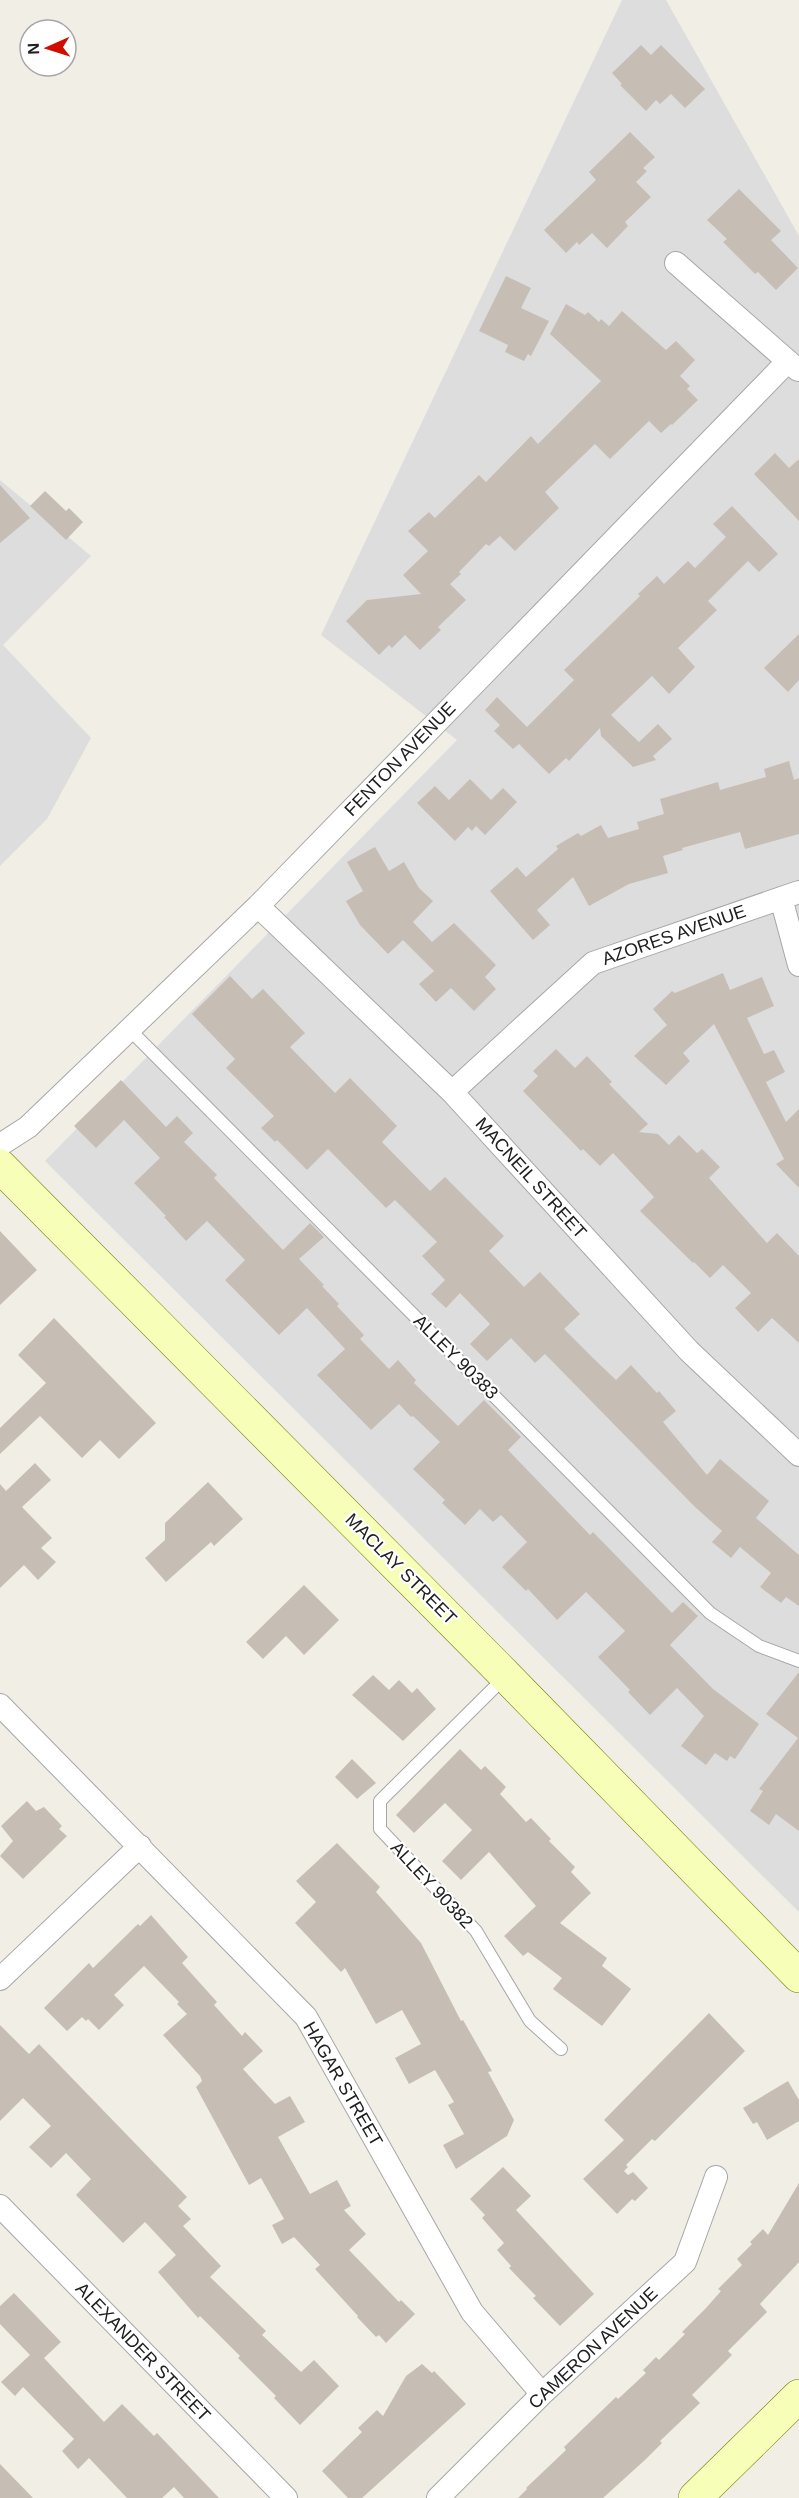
<svg xmlns="http://www.w3.org/2000/svg" width="799" height="2498" font-family="Helvetica,sans-serif">
  <style>
    .residential { fill: #dedddd }
    .building { fill: #c6beb5 }
    .lines { fill: none; stroke-linecap: round; stroke-linejoin: round }
    .lane-casing { stroke: #a7a7a7; stroke-width: 14 }
    .street-casing { stroke: #a7a7a7; stroke-width: 24 }
    .secondary-casing { stroke: #697f00; stroke-width: 34 }
    .lane { stroke: #fff; stroke-width: 12 }
    .street { stroke: #fff; stroke-width: 22 }
    .secondary { stroke: #f6feb7; stroke-width: 33 }
    .labels { text-anchor: middle; dominant-baseline: central; stroke-width: 4.5; stroke-linejoin: round; paint-order: stroke }
    .street-label { font-size: 18px; fill: #202020; stroke: #fff }
  </style>
  <rect width="100%" height="100%" fill="#f1eee6"/>
  <path class="residential" d="M622 0H666L799 236V1912L45 1161 457 740 321 635Z
    M0 480 91 556 3 645 91 738 47 819 0 866Z"/>
  <path class="building" d="M641 45 651 55 661 45 705 89 685 108 671 94 660 104 656 100 646 111 620 85 622 84 612 73Z
    M630 132 655 157 643 168 647 171 636 182 651 197 625 222 628 226 607 248 592 233 579 245 577 242 566 253 544 230 596 180 589 172Z
    M739 189 781 231 771 240 798 268 776 290 758 272 755 274 723 242 727 239 707 220Z
    M506 276 531 288 521 308 549 321 531 356 528 354 524 361 505 352 508 345 479 331Z
    M566 304 585 315 588 312 599 322 601 319 609 326 622 311 666 350 676 341 695 360 680 376 690 386 687 389 698 400 672 425 671 424 661 433 649 421 610 459 595 444 545 492 559 508 515 551 500 536 489 546 486 544 459 572 461 574 450 584 466 600 438 627 441 630 420 650 405 635 392 648 389 645 379 655 346 621 367 600 421 594 403 575 428 551 408 531 429 512 435 518 479 475 486 482 531 436 538 444 601 381 550 334Z
    M775 453 789 468 799 459V521L754 474Z
    M0 485 30 518 0 543Z
    M45 491 66 511 69 508 83 522 66 540 30 506Z
    M732 506 778 554 759 572 748 561 708 601 717 610 678 648 695 667 669 694 652 676 611 715 639 742 658 724 672 739 653 756 656 760 633 767 601 736 600 728 569 761 566 758 549 774 519 744 513 749 494 731 500 725 485 710 497 697 527 727 574 680 564 670 640 596 638 594 657 576 664 584 688 561 695 568 726 537 713 524Z
    M799 634V680L788 692 764 668Z
    M789 761 794 780 799 778V834L745 849 740 832 682 848 683 850 663 856 668 873 629 884 589 906 573 877 537 910 550 925 533 940 490 891 517 867 526 877 558 849 556 846 578 833 581 836 601 825 608 838 639 829 637 822 664 814 660 799 718 782 720 790 766 777 764 769Z
    M470 779 491 800 503 788 517 802 485 835 476 826 472 831 468 827 455 841 417 803 435 786 449 800Z
    M375 847 389 871 404 862 419 888 433 901 413 922 432 942 454 923 496 965 485 977 496 989 474 1011 451 988 436 1002 419 984 434 971 403 940 388 954 360 925 346 901 363 891 347 862Z
    M723 973 730 990 762 977 774 1006 747 1018 764 1054 774 1050 785 1072 766 1082 786 1122 799 1109V1188L776 1164 784 1159 714 1024 683 1053 690 1061 666 1085 634 1056 667 1025 653 1009 672 991 675 993Z
    M230 976 252 999 263 989 305 1033 290 1047 335 1093 350 1078 397 1126 382 1142 430 1191 445 1177 504 1236 489 1251 524 1287 540 1272 580 1314 564 1329 594 1359 616 1380 631 1365 657 1393 659 1391 676 1411 663 1422 707 1475 720 1459 769 1501 756 1518 799 1555V1606L786 1597 781 1603 760 1587 771 1573 740 1547 731 1558 712 1542 722 1531 695 1507 545 1354 535 1363 511 1338 487 1361 470 1344 490 1324 460 1293 446 1308 431 1294 445 1280 422 1256 437 1242 395 1200 386 1208 328 1149 307 1170 277 1140 275 1142 261 1128 274 1116 226 1068 235 1059 192 1014Z
    M556 1049 575 1068 587 1056 612 1082 609 1084 648 1124 639 1132 658 1134 669 1145 679 1135 697 1153 702 1149 720 1167 709 1178 767 1243 777 1233 799 1256V1343L772 1318 758 1332 735 1308 751 1293 723 1265 710 1278 694 1262 693 1263 640 1211 654 1197 613 1153 600 1166 583 1149 581 1151 523 1091 538 1076 533 1071Z
    M121 1080 166 1127 177 1116 193 1133 184 1142 217 1175 214 1178 283 1250 310 1223 324 1237 299 1259 324 1285 322 1286 339 1304 337 1306 364 1335 360 1339 389 1369 398 1360 416 1380 414 1383 458 1426 484 1400 521 1437 508 1450 590 1535 593 1532 672 1613 683 1602 698 1616 670 1645 713 1689 759 1724 735 1759 730 1756 727 1761 715 1753 706 1765 681 1746 704 1716 677 1688 650 1715 628 1692 630 1690 598 1657 625 1631 586 1592 557 1620 528 1589 526 1591 502 1567 527 1542 501 1515 493 1522 480 1509 465 1525 442 1503 445 1500 413 1469 440 1442 413 1416 411 1417 399 1404 371 1430 317 1375 345 1349 307 1308 279 1335 225 1280 245 1260 207 1221 186 1241 164 1217 166 1216 134 1183 160 1158 124 1120 96 1148 74 1126Z
    M0 1231 37 1270 0 1305Z
    M54 1318 156 1423 119 1459 100 1440 82 1458 40 1416 0 1454V1428L46 1383 18 1355Z
    M35 1463 51 1480 22 1507 52 1538 41 1548 56 1562 38 1580 24 1565 0 1588V1484L6 1491Z
    M208 1482 243 1519 214 1546 211 1542 166 1582 145 1558 165 1540V1523Z
    M304 1585 339 1620 304 1655 286 1636 263 1659 246 1642Z
    M799 1672V1831L776 1814 769 1825 750 1811 763 1791 759 1789 798 1738 766 1714Z
    M373 1675 389 1690 399 1680 412 1693 417 1688 436 1709 403 1741 352 1695Z
    M460 1749 481 1770 485 1766 506 1787 500 1794 526 1822 531 1818 551 1839 549 1841 575 1867 571 1872 591 1893 560 1923 607 1958 602 1966 631 1989 602 2026 553 1989 562 1978 528 1952 523 1956 504 1936 536 1906 489 1852 461 1880 442 1861 472 1830 445 1803 414 1833 396 1815Z
    M352 1759 376 1783 357 1799 335 1777Z
    M27 1801 36 1811 44 1807 62 1826 59 1829 67 1836 23 1879 0 1856 13 1841 1 1826Z
    M337 1843 380 1887 376 1892 421 1943 461 2021 463 2020 492 2071 488 2072 514 2120 507 2136 456 2169 443 2145 464 2134 448 2105 454 2102 435 2070 409 2084 395 2058 421 2044 402 2010 376 2024 345 1968 341 1972 295 1923 316 1902 296 1881Z
    M151 1915 188 1957 182 1963 217 2002 214 2005 242 2036 245 2032 263 2051 243 2069 275 2104 290 2096 305 2122 278 2137 310 2194 337 2180 351 2206 344 2210 366 2234 349 2250 399 2302 401 2300 415 2314 386 2343 379 2335 376 2337 357 2317 358 2316 315 2269 320 2265 294 2237 282 2244 272 2225 284 2219 261 2178 249 2185 196 2087 202 2081 200 2076 163 2035 187 2014 177 2004 179 2002 144 1966 114 1995 124 2005 99 2030 88 2019 86 2021 82 2017 67 2031 44 2008 89 1963 93 1968 138 1924 140 1926Z
    M709 2013 745 2051 655 2141 652 2139 626 2165 628 2167 624 2171 628 2175 633 2172 648 2188 635 2201 632 2199 617 2214 583 2179 624 2140 604 2120Z
    M0 2025 29 2054 39 2044 187 2197 178 2206 191 2219 183 2226 221 2266 210 2277 266 2331 262 2335 301 2372 314 2360 339 2386 300 2425 274 2398 276 2396 238 2358 240 2356 200 2316 198 2318 158 2272 176 2255 145 2222 123 2243 76 2195 91 2179 66 2153 51 2168 29 2147 51 2126 23 2098 0 2121Z
    M788 2081 799 2100V2121L767 2140 757 2122 753 2124 743 2108Z
    M503 2167 531 2196 516 2210 594 2294 560 2326 533 2298 536 2296 509 2268 511 2266 497 2250 504 2243 482 2218 485 2215 470 2199Z
    M799 2183V2262L760 2304 767 2312 728 2351 732 2355 692 2395 700 2403 660 2441 662 2443 646 2459 603 2498H518L527 2489 526 2488 566 2450 564 2447 616 2397 618 2399 646 2373 643 2370 656 2357 659 2360 685 2334 682 2332 706 2308 721 2291 718 2289 742 2265 737 2259 752 2244 750 2242 763 2229 768 2235Z
    M14 2293 61 2342 44 2358 104 2422 122 2404 154 2436 157 2433 219 2498H184L174 2487 162 2498H127L89 2458 78 2469 62 2451 74 2439 23 2387 15 2396 1 2382 30 2355 0 2324V2306Z
    M422 2364 432 2373 434 2371 466 2404 362 2498H348L322 2471 362 2432 358 2428 377 2410 383 2416 406 2376Z
    M0 2464 33 2498H0Z"/>
  <g class="lines">
    <g class="lane-casing">
      <path id="lane" d="M129 1029 710 1613 759 1646 799 1661
        M505 1677 380 1801V1829L476 1931 530 2021 561 2049"/>
    </g>
    <g class="street-casing">
      <path id="street" d="M676 263 798 370
        M781 898 799 965
        M258 906 452 1092 689 1351 799 1455
        M452 1092 593 963 799 892
        M0 1145 28 1127 258 906 788 361
        M0 1705 306 2017 472 2312 542 2394
        M0 1979 140 1846
        M0 2206 286 2498
        M438 2498 542 2394 685 2262 716 2177"/>
    </g>
    <g class="secondary-casing">
      <path id="secondary" d="M0 1166 506 1676 799 1976
        M695 2498 799 2396"/>
    </g>
    <use href="#lane" class="lane"/>
    <use href="#street" class="street"/>
    <use href="#secondary" class="secondary"/>
  </g>
  <g class="labels">
    <g class="street-label">
      <text transform="translate(400 759) rotate(-46)">FENTON AVENUE</text>
      <text transform="translate(674 935) rotate(-19)">AZORES AVENUE</text>
      <text transform="translate(531 1178) rotate(48)">MACNEIL STREET</text>
      <text transform="translate(456 1357) rotate(45)">ALLEY 90383</text>
      <text transform="translate(401 1569) rotate(45)">MACLAY STREET</text>
      <text transform="translate(432 1885) rotate(47)">ALLEY 90382</text>
      <text transform="translate(343 2084) rotate(60)">HAGAR STREET</text>
      <text transform="translate(593 2348) rotate(-43)">CAMERON AVENUE</text>
      <text transform="translate(143 2352) rotate(46)">ALEXANDER STREET</text>
    </g>
  </g>
  <g transform="translate(48 48) rotate(267)"><circle r="28" fill="#ffffff" stroke="#a6a6a6" stroke-width="1.5"/>
  <path d="M0-4.5L10 22L0 15L-10 22Z" fill="#d10d00"/>
  <text y="-9" font-size="16" font-weight="bold" text-anchor="middle" fill="#202020">N</text>
  </g>
</svg>
